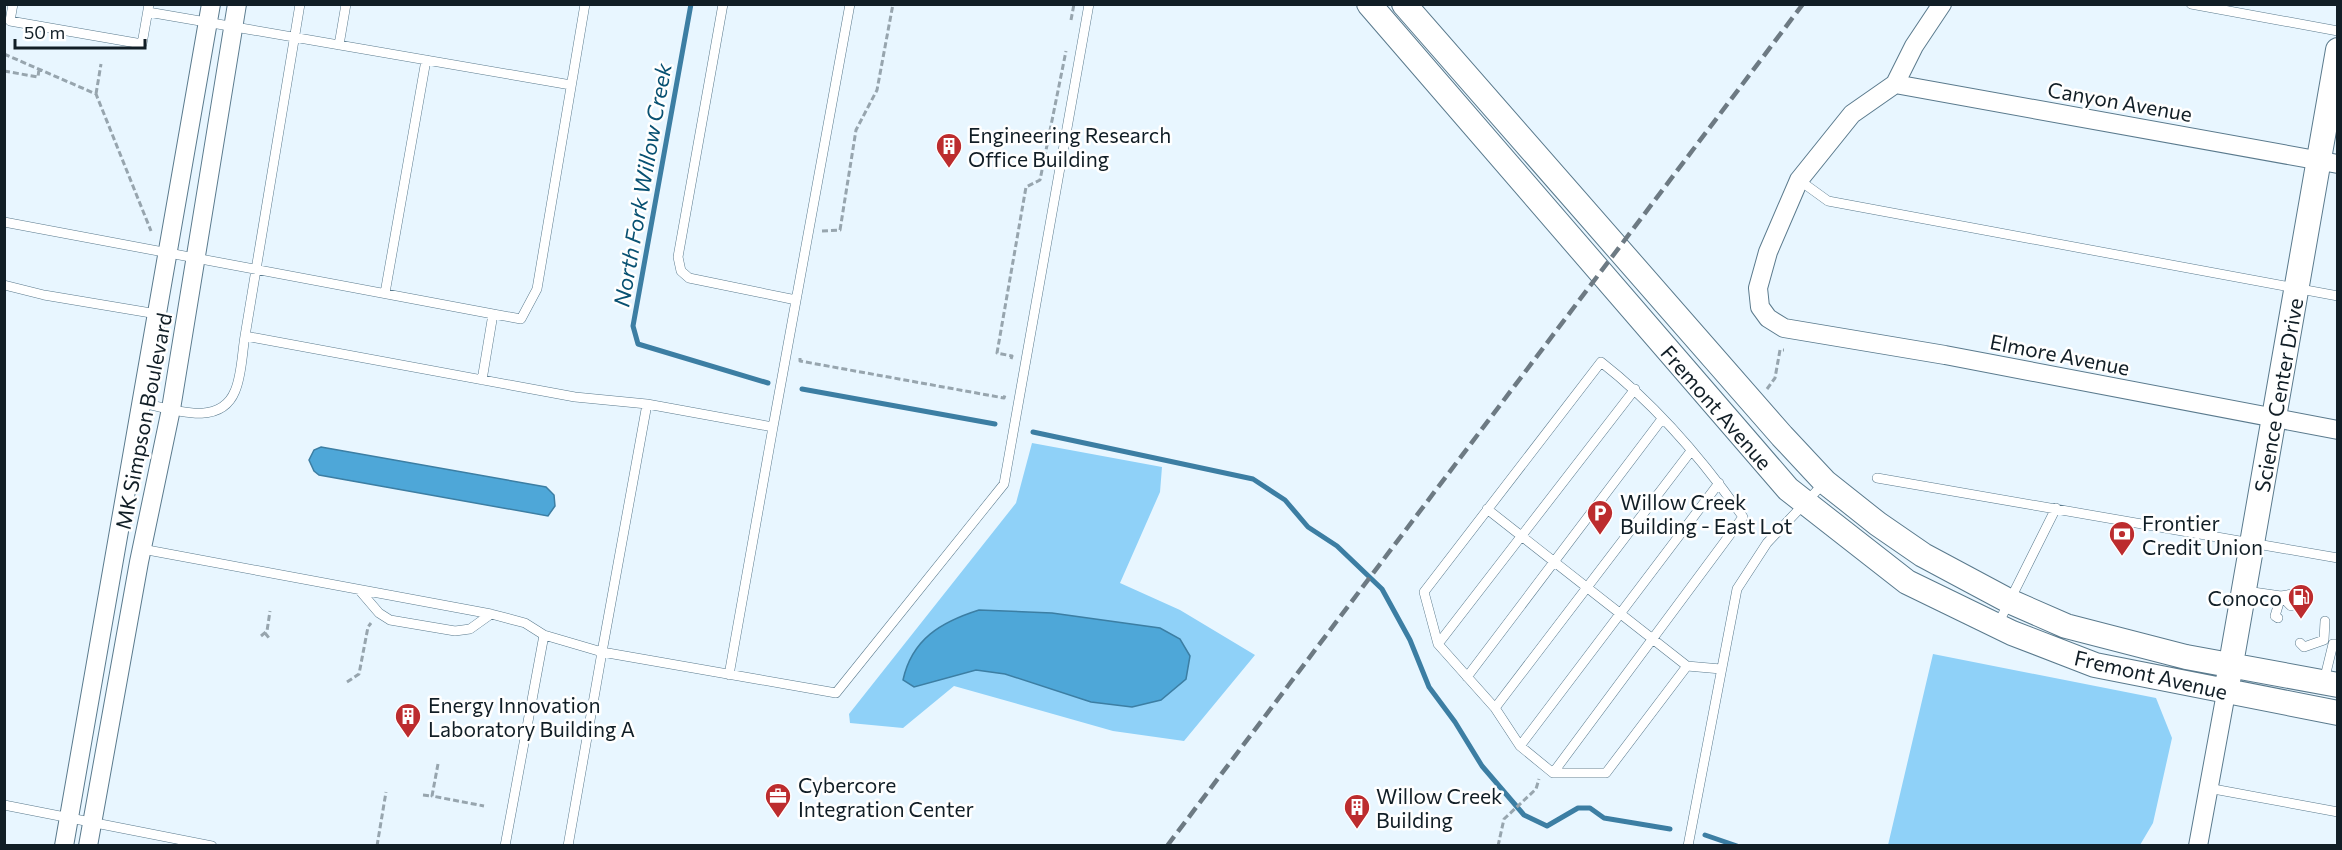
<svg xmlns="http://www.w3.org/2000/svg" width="2342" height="850" font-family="Commissioner,sans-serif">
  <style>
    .green { fill: #8fd1f8 }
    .water { fill: #4ea7d8; stroke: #3c7ea3; stroke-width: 1.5 }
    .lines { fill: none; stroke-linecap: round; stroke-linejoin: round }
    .stream { stroke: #3c7ea3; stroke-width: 5 }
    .lane-casing { stroke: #5a7a8d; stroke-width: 10 }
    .street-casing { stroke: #5a7a8d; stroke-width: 20 }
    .secondary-casing { stroke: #5a7a8d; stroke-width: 26 }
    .path { stroke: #97a5ae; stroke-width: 3; stroke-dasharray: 6 3; stroke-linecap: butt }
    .lane { stroke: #fff; stroke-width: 9 }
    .street { stroke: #fff; stroke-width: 18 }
    .secondary { stroke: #fff; stroke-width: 24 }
    .rail { stroke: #6d7a83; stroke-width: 4.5; stroke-dasharray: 12 6; stroke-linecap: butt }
    .labels { text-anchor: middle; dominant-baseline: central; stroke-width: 5; stroke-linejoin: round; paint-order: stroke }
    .street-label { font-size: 21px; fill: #111e26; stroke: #fff }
    .poi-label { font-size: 21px; fill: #111e26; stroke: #fff; text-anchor: start }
    .water-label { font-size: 22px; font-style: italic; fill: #085172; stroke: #fff }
  </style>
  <rect width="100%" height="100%" fill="#e8f6ff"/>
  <path class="green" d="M1032 443 1162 467 1160 492 1120 583 1180 610 1255 655 1184 741 1113 731 954 686 903 728 850 723 849 714 1016 503Z
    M1933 654 2156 698 2172 738 2153 823 2140 845H1888Z"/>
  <path class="water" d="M321 447 546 487 554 495 555 506 548 516 319 475 314 471 309 460 314 450Z
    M979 610 1052 613 1160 628 1180 639 1190 656 1186 679 1161 700 1132 707 1091 702 1005 674 976 670 914 687 903 680C912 639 941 622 979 610Z"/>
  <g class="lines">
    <path class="stream" d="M691 4 633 326 638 344 768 383
      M802 389 995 424
      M1033 432 1253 479 1285 500 1308 527 1337 546 1382 589 1410 640 1429 687 1455 722 1482 766 1524 815 1547 826 1578 808H1590L1604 818 1670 829
      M1705 835 1737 846"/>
    <g class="lane-casing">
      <path id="lane" d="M13 4 10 21 142 44 149 4
        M723 4 678 257 681 271 689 278 796 300
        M850 4 773 427 647 404 602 652 836 693 1004 484 1089 4
        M2191 4 2338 31
        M148 12 571 85
        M339 45 346 4
        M1799 180 1828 201 2338 296
        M4 222 493 314 482 380
        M4 285 44 295 157 314
        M385 293 426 60
        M493 314 521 319 537 289 585 4
        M245 336 300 4
        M143 403C172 409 220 428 235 391 242 375 242 353 245 336L575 397 647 404
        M1877 478 2338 558
        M1487 509 1687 666 1721 669
        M142 549 491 614 525 623 544 635 505 846
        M2246 591 2281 596 2291 606
        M361 592 379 613 390 620 455 631 470 629 491 614
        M2278 618 2275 616 2281 596 2298 593 2302 597
        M1997 626 2056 508
        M544 635 602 652 568 846
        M2300 643 2304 647 2324 640 2325 621
        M1438 644 1635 389
        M729 675 773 427
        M1467 677 1662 419
        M2324 681 2333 644H2338
        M1495 708 1691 451
        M1520 746 1719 483
        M1553 773 1743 517C1703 460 1656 405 1601 362L1424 592 1438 644 1495 708 1520 746 1553 773H1606L1687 666
        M2208 788 2338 812
        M4 805 212 846
        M1688 846 1737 589 1767 543 1825 482"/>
    </g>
    <g class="street-casing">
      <path id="street" d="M1942 4 1914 46 1895 84 1852 114 1799 180 1768 252 1758 288 1760 307 1768 318 1784 328 1945 355 2338 430
        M1895 84 2338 164
        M64 846 211 4
        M88 846 139 562 171 409 237 4
        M2198 846 2226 693"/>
    </g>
    <g class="secondary-casing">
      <path id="secondary" d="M1369 4 1788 489 1907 582 2012 633 2095 665 2338 713
        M1404 4 1782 436 1825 482 1878 524 1923 555 2009 601 2066 626 2186 657 2338 685
        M2228 681 2338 50"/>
    </g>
    <path class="path" d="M1071 20 1074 4
      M4 54 96 94 151 231
      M4 71 38 77 39 69
      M96 94 101 64
      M822 231 840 230 856 130 877 90 893 4
      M800 358V361L1004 398 1005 395
      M1011 359 1012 356 997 353 1026 187 1040 180 1066 51
      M1767 389 1775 378 1780 350H1784
      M265 633 269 638
      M261 636 267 631 270 611
      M347 682 359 674 368 627 371 623
      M438 764 432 796 484 806
      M423 795 432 796
      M377 846 386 792
      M1498 846 1504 819 1536 789 1539 779"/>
    <use href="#lane" class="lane"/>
    <use href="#street" class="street"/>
    <use href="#secondary" class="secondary"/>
    <path class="rail" d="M1167 846 1803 4"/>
  </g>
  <defs>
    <g id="building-pin" transform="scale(1.35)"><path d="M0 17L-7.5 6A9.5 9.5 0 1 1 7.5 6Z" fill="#bc2c2e" stroke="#fff"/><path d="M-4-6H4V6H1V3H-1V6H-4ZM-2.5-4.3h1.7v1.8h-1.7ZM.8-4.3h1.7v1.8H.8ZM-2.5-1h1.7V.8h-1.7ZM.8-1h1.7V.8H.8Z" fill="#fff"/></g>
    <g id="parking-pin" transform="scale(1.35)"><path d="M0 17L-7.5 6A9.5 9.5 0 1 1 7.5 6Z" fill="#bc2c2e" stroke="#fff"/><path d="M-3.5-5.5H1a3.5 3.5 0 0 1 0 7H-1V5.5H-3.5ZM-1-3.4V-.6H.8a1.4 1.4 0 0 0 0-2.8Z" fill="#fff"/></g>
    <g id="bank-pin" transform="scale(1.35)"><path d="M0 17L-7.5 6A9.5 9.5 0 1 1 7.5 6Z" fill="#bc2c2e" stroke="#fff"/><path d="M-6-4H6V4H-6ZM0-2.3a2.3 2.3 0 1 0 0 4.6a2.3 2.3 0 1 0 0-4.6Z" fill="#fff"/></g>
    <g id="fuel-pin" transform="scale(1.35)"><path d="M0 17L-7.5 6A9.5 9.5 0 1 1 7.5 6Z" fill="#bc2c2e" stroke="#fff"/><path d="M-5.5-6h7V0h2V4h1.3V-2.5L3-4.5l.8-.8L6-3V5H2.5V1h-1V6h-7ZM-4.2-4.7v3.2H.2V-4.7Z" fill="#fff"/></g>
    <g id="office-pin" transform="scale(1.35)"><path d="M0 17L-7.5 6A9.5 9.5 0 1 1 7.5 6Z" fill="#bc2c2e" stroke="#fff"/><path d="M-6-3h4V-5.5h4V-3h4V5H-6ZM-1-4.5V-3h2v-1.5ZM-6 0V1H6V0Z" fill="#fff"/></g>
  </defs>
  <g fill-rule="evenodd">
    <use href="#building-pin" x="949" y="146"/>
    <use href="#parking-pin" x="1600" y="513"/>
    <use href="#bank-pin" x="2122" y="534"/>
    <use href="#fuel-pin" x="2301" y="597"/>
    <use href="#building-pin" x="408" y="716"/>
    <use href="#office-pin" x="778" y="796"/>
    <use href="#building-pin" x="1357" y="807"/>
  </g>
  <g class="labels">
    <g class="street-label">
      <text transform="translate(2120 101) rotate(10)">Canyon Avenue</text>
      <text transform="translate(2060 354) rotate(11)">Elmore Avenue</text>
      <text transform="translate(2278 395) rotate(-80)">Science Center Drive</text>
      <text transform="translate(1717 407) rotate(49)">Fremont Avenue</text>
      <text transform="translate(143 421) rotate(-79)">MK Simpson Boulevard</text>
      <text transform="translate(2151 674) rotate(13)">Fremont Avenue</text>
    </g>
    <g class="poi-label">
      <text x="968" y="134">Engineering Research<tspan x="968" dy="24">Office Building</tspan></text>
      <text x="1620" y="501">Willow Creek<tspan x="1620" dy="24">Building - East Lot</tspan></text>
      <text x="2142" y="522">Frontier<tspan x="2142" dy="24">Credit Union</tspan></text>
      <text x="2282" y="597" text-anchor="end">Conoco</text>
      <text x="428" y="704">Energy Innovation<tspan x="428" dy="24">Laboratory Building A</tspan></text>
      <text x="798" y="784">Cybercore<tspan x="798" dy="24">Integration Center</tspan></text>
      <text x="1376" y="795">Willow Creek<tspan x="1376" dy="24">Building</tspan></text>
    </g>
    <g class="water-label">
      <text transform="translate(642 185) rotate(-80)">North Fork Willow Creek</text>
    </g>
  </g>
  <rect width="2342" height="850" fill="none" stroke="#111e26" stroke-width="12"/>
  <path d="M15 39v9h130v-9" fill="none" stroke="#111e26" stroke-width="3"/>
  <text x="24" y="39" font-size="18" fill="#111e26" stroke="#ffffff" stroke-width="4.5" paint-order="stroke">50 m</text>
</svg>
